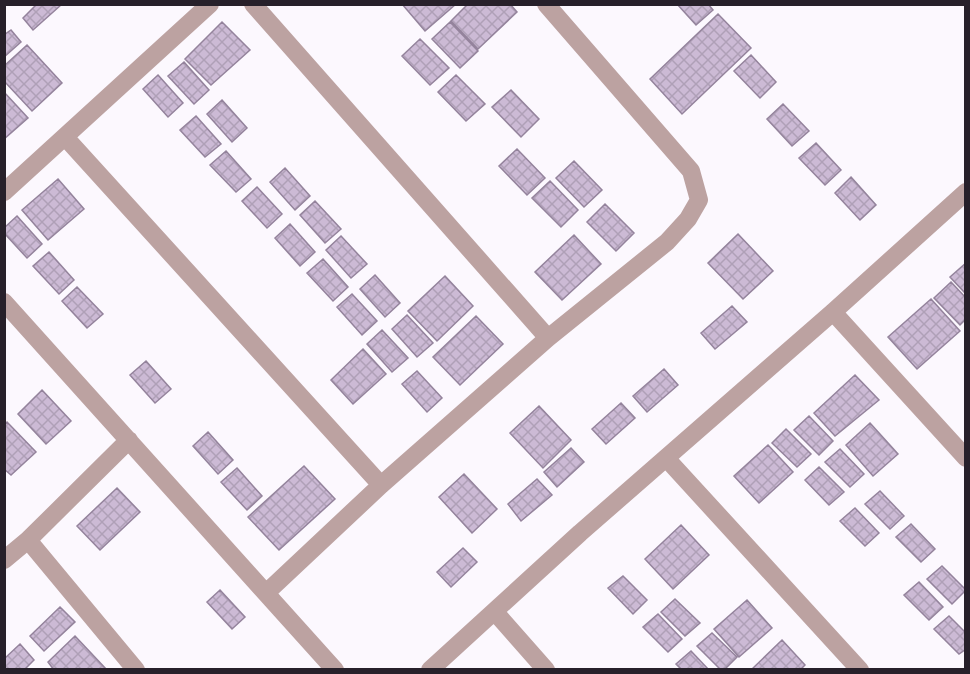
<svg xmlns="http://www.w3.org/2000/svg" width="970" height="674" font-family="'Fira Sans Condensed',sans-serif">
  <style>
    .building { fill: url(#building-cross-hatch); stroke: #94839c; stroke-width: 1.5 }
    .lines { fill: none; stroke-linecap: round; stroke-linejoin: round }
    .minor { stroke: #bca2a1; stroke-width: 18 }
  </style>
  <defs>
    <pattern id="building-cross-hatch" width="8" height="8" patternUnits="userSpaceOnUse" patternTransform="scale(1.5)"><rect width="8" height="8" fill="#ccbad5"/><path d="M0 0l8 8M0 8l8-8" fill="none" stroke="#afa0b7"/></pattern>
  </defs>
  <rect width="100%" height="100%" fill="#fcf8fe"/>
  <path class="building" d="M37 4 61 5 33 30 23 18Z
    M402 4H456L425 31Z
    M468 4H510L517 12 478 49 451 21Z
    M677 4H708L713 10 696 25Z
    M718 14 751 48 682 114 650 79Z
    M222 22 250 50 211 85 185 59Z
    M450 22 478 51 460 68 432 39Z
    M11 30 21 42 4 57V35Z
    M420 39 449 68 430 85 402 56Z
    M27 45 62 83 32 111 4 81V66Z
    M751 55 776 82 760 98 734 71Z
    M184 62 209 90 194 104 168 76Z
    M158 75 183 103 168 117 143 89Z
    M456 75 485 104 466 121 438 92Z
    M511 90 539 119 521 137 492 107Z
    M4 92 28 118 4 139Z
    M222 100 247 128 232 142 207 114Z
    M783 104 809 131 792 146 767 119Z
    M196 116 221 144 205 157 180 130Z
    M816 143 841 170 825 185 799 158Z
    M517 149 545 178 527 195 499 166Z
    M226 151 251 179 236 192 210 165Z
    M574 161 602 190 584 207 556 178Z
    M285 168 310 196 295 210 270 182Z
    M851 177 876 205 860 220 835 193Z
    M58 179 84 209 48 240 22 210Z
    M550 181 578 210 561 227 532 198Z
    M257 187 282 214 267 228 242 201Z
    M315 201 341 229 325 243 300 215Z
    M605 204 634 233 616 251 587 222Z
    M17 216 42 244 27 258 4 233V228Z
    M290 224 315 252 300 266 275 238Z
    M738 234 773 271 743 299 708 263Z
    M574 235 601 264 562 300 535 272Z
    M341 236 367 264 351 278 326 250Z
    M49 252 74 280 59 294 33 266Z
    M323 259 348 287 333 301 307 273Z
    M966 263V294L950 277Z
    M375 275 400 303 385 317 360 289Z
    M445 276 473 306 437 341 408 311Z
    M951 282 966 298V319L960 325 934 298Z
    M77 287 103 314 87 328 62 301Z
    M352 294 377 321 362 335 337 307Z
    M931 299 960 331 917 369 888 337Z
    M732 306 747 322 715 349 701 333Z
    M407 315 433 343 417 357 392 329Z
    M476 316 503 344 460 385 433 357Z
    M382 330 408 358 392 372 367 344Z
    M363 349 386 374 353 404 331 380Z
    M146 361 171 389 155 403 130 375Z
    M664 369 678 385 647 412 633 396Z
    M417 371 442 398 427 412 402 384Z
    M855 375 879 400 835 436 814 413Z
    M42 390 71 421 46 444 18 414Z
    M621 403 635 418 606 444 592 429Z
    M539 406 571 440 543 468 510 433Z
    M809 416 833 441 819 455 794 430Z
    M7 422 36 452 11 475 4 469V425Z
    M870 423 898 454 873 476 846 445Z
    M786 429 811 454 797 467 772 443Z
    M208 432 233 460 218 474 193 446Z
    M768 445 793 472 759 503 734 476Z
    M571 448 584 462 557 487 544 472Z
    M840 449 864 474 850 487 825 462Z
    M304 466 335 499 279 550 248 517Z
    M819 467 844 492 829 505 805 480Z
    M237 468 262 496 247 510 221 482Z
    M464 474 497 509 472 533 439 497Z
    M537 479 552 495 521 521 508 504Z
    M117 488 140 512 100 550 77 526Z
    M880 491 904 516 890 529 865 504Z
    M855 508 879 533 865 546 840 521Z
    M911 524 935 549 921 562 896 537Z
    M681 525 709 555 673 589 645 559Z
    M463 548 477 562 451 587 437 572Z
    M942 566 966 590 952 604 927 579Z
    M623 576 647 600 633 614 608 588Z
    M919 582 943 607 929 620 904 595Z
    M220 590 245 617 232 629 207 602Z
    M675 599 700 623 685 636 661 612Z
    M747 600 772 628 739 657 714 629Z
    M60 607 75 622 44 651 30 636Z
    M658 614 682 639 668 652 643 627Z
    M949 616 966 633V649L959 654 934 629Z
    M712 633 737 657 724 670H721L697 646Z
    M75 636 107 670H54L48 662Z
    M782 640 805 665 800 670H751Z
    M20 644 34 660 24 670H4V659Z
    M691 651 709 670H682L676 664Z"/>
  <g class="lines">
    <path class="minor" d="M253 4 548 338
      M65 137 381 485
      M4 192 210 4
      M4 302 335 670
      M833 312 966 458
      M666 458 860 670
      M28 540 136 670
      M4 560 28 540 129 440
      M266 593 381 485 548 338 667 242 688 219 699 200 691 171 546 4
      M495 612 546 670
      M430 670 580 533 833 312 966 192"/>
  </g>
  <rect width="970" height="674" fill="none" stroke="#27202a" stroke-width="12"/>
</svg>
